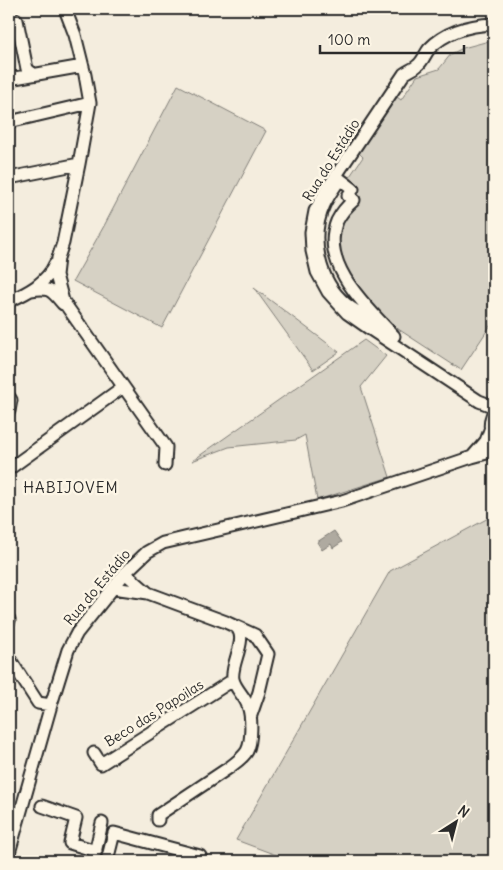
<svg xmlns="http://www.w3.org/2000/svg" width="503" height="870" font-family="Delius,sans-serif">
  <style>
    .green { fill: #d6d1c4; stroke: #807e78 }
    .water { fill: #afaaa0; stroke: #7a7771 }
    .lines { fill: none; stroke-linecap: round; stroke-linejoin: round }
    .minor-casing { stroke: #2b2b2b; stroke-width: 15 }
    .minor { stroke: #fcf5e5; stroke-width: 11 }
    .labels { text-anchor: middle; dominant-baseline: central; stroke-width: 5; stroke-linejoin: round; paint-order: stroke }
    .street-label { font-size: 14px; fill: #2b2b2b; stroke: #fcf5e5 }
    .neighbourhood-label { font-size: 15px; letter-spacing: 1px; fill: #2b2b2b; stroke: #fcf5e5 }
  </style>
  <rect width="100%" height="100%" fill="#f4edde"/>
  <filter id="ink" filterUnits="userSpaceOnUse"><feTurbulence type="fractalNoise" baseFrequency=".02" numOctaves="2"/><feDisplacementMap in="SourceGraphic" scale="10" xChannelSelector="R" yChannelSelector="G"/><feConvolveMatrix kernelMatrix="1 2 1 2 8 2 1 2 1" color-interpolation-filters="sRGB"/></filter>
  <g filter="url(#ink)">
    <path class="green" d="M489 41H494V320L461 370 392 325 378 314 355 286 338 252 340 220 346 210 348 179 363 157 359 153 397 97 401 100 417 76 439 69 451 54 463 48Z
      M178 85 266 131 162 328 73 281 104 226Z
      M254 288 339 352 313 370Z
      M364 340 386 356 361 387 390 477 317 500 305 435 296 440 229 447 192 461Z
      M494 515V861H292L236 840 390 571Z"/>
    <path class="water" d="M334 531 342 542 333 548 331 544 322 550 317 542Z"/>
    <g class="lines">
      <g class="minor-casing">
        <path id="minor" d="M65 9 75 35 85 75 90 103 79 164 63 243 58 258 56 275 63 301 166 447 165 465
          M9 16 17 20 27 69 33 74
          M494 24C471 25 446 31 429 49 425 54 423 61 418 65 414 69 408 71 404 74L325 192 315 211 311 232 312 251 317 272 328 292 347 313 370 329 479 401 492 406H494
          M9 79 83 66
          M9 122 90 103
          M9 178 79 164
          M340 179 353 189 348 196 354 200C347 206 341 213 337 221 319 264 368 308 394 336 386 330 378 324 369 318 361 314 353 310 346 304 319 282 309 237 324 205 328 196 334 188 340 179Z
          M31 290C50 287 51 290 63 304
          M9 301C27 293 47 283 55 264
          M9 397 11 400 9 411
          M492 436C489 427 490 419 494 411
          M472 457 486 441 490 430
          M9 469 123 387
          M125 573 148 593
          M113 588 148 593 226 622C229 624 233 625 236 627 249 638 230 664 233 679 235 689 245 696 248 706 252 716 252 742 247 751 243 758 236 762 230 767L158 815V820
          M9 619V621
          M235 626 255 635 268 654 259 692 251 715
          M9 658 38 703 51 705
          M94 753 101 764 233 680
          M42 806 76 818 70 843 96 851
          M9 853 51 705 68 650 77 633 125 573 147 552 163 543 342 501 472 457 494 451
          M93 861 102 823
          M107 861 114 833 200 856 198 861"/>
      </g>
      <use href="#minor" class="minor"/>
    </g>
  </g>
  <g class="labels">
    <g class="street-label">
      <text transform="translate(331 160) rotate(-58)">Rua do Estádio</text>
      <text transform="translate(97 587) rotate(-50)">Rua do Estádio</text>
      <text transform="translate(154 713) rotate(-32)">Beco das Papoilas</text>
    </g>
    <g class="neighbourhood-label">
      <text x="71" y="487">HABIJOVEM</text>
    </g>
  </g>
  <rect width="503" height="870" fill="none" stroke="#fcf5e5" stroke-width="30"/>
  <rect x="15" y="15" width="473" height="840" fill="none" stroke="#2b2b2b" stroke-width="2" filter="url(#ink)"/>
  <g transform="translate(456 822) rotate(36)" stroke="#fcf5e5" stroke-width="4" paint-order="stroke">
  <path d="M0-4L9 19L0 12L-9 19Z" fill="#2b2b2b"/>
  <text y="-8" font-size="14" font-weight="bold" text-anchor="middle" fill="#2b2b2b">N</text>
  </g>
  <path d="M320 45v8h144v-8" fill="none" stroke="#2b2b2b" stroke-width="2.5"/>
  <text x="328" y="45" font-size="15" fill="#2b2b2b" stroke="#fcf5e5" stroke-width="4" paint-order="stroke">100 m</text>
</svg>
